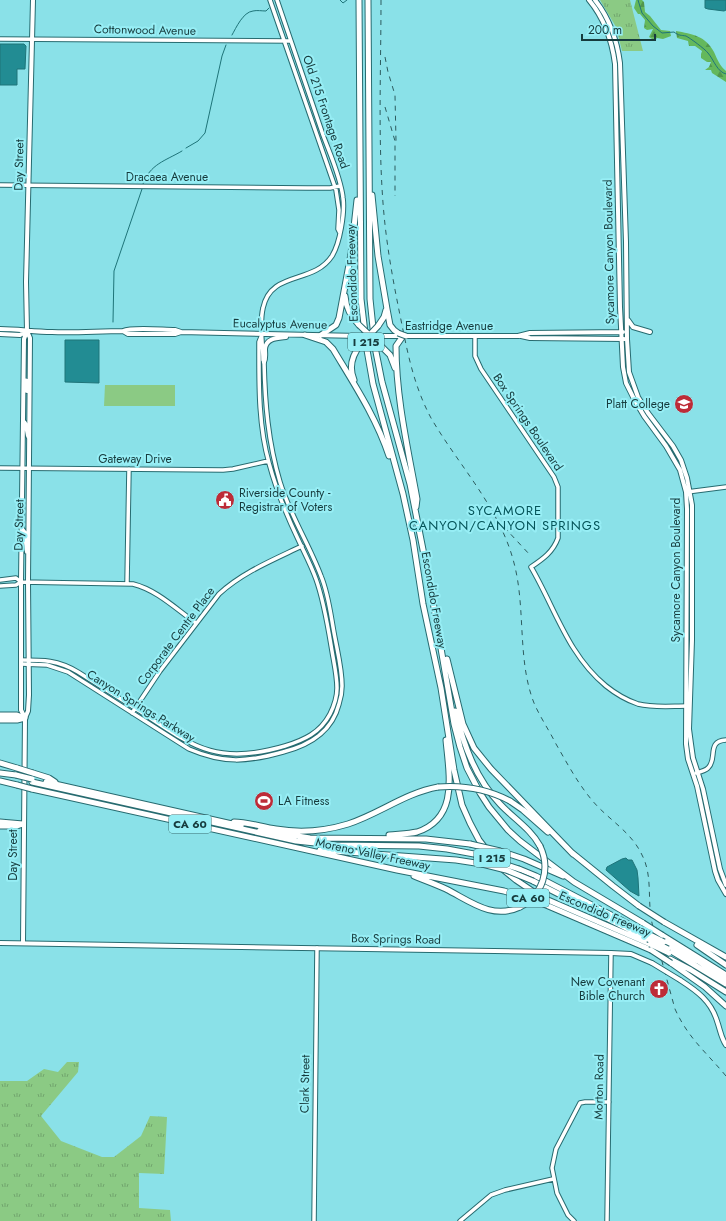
<svg xmlns="http://www.w3.org/2000/svg" width="726" height="1221" font-family="Jost,sans-serif">
  <style>
    .grass { fill: url(#grass-tufts) }
    .forest { fill: url(#forest-firs) }
    .garden { fill: #8bca84 }
    .water { fill: #228c93; stroke: #1e7479 }
    .lines { fill: none; stroke-linecap: round; stroke-linejoin: round }
    .stream { stroke: #1e7479; stroke-width: 1 }
    .tertiary-casing { stroke: #276b70; stroke-width: 5.5 }
    .secondary-casing { stroke: #276b70; stroke-width: 6 }
    .motorway-casing { stroke: #276b70; stroke-width: 7 }
    .tertiary { stroke: #fff; stroke-width: 3.5 }
    .secondary { stroke: #fff; stroke-width: 4 }
    .motorway { stroke: #fff; stroke-width: 5 }
    .rail { stroke: #2d5c5f; stroke-width: 1; stroke-dasharray: 5 5; stroke-linecap: butt }
    .secondary-bridge-casing { stroke: #276b70; stroke-width: 6; stroke-linecap: butt }
    .motorway-bridge-casing { stroke: #276b70; stroke-width: 7; stroke-linecap: butt }
    .secondary-bridge { stroke: #fff; stroke-width: 4 }
    .motorway-bridge { stroke: #fff; stroke-width: 5 }
    .labels { text-anchor: middle; dominant-baseline: central; stroke-width: 4; stroke-linejoin: round; paint-order: stroke }
    .shield { fill: #97eef5; stroke: #3d7174; stroke-width: 1 }
    .shield-label { font-size: 11px; font-weight: bold; fill: #163b3d }
    .street-label { font-size: 12px; fill: #163b3d; stroke: #97eef5 }
    .poi-label { font-size: 12px; fill: #163b3d; stroke: #97eef5; text-anchor: end }
    .neighbourhood-label { font-size: 13px; letter-spacing: 1px; fill: #055459; stroke: #97eef5 }
  </style>
  <defs>
    <pattern id="grass-tufts" width="24" height="20" patternUnits="userSpaceOnUse"><rect width="24" height="20" fill="#8bca84"/><path d="M3 7l-1-3M5 7V3M7 7l1-3M15 17l-1-3M17 17v-4M19 17l1-3" fill="none" stroke="#71a56d"/></pattern>
    <pattern id="forest-firs" width="22" height="20" patternUnits="userSpaceOnUse"><rect width="22" height="20" fill="#64b85c"/><path d="M5 1l3.5 6h-7zM16 11l3.5 6h-7z" fill="#51974d"/></pattern>
  </defs>
  <rect width="100%" height="100%" fill="#8ae1e8"/>
  <path class="grass" d="M600 0H630L643 51H622L616 27Z
    M67 1062H79L78 1072 41 1116 61 1141 102 1157H114L141 1136 150 1116 167 1117 164 1174 139 1173V1208L170 1210 171 1221H0V1081H27L44 1069 58 1072Z"/>
  <path class="forest" d="M636 0H642L644 2 645 12 650 16 661 30 670 31 671 36 663 39 657 38 655 40 652 39 649 37 653 29 647 30 644 28 645 20 640 14H638L634 8Z
    M676 31C692 34 706 36 714 52 717 59 720 66 726 71V82L712 73 711 70H705L709 67 711 62H707L701 58V54L702 51 695 46H689L688 41 677 38Z"/>
  <path class="garden" d="M105 385H175V406H104Z"/>
  <path class="water" d="M705 0H726V10L724 11 708 9 705 8Z
    M0 44H24L26 46 25 69H17V85H0Z
    M65 340H99V383L65 382Z
    M626 858 628 860H632L637 870 638 878 639 896 630 891 606 870 607 867 622 859Z"/>
  <g class="lines">
    <path class="stream" d="M340 0 343 3 347 0
      M638 0 642 13 653 26 662 33 674 32C679 36 681 35 686 36 690 38 705 49 708 53 714 60 717 72 726 74
      M232 35C236 28 243 12 253 11 257 10 262 11 266 11L269 8
      M186 148 198 141 205 133 222 56 226 45
      M143 184C150 164 165 161 182 151
      M113 322 114 271 142 189"/>
    <g class="tertiary-casing">
      <path id="tertiary" d="M270 0 336 190 339 210 338 229 340 233
        M0 39 290 41
        M0 185 307 188H330L340 186
        M475 336V356L481 369 554 477 558 487V538C553 552 543 559 531 567 555 608 568 655 606 686 616 694 626 700 638 704 654 708 671 706 687 706
        M0 468 223 470 233 469 268 461
        M687 492 726 487
        M0 580 16 578 21 582
        M127 583 129 469
        M0 586 16 585 21 582 133 584C157 590 176 609 196 623
        M21 660C43 660 58 660 78 672 97 684 116 696 135 708 191 745 215 767 285 746 304 740 320 733 330 714 334 706 337 697 337 688 337 676 334 663 332 651 328 627 324 601 316 579 311 565 304 552 298 539 286 514 276 489 269 463 258 424 259 382 259 342L261 337
        M21 664 47 665 68 672 189 749C224 764 247 762 283 752 310 745 332 732 339 704 341 698 342 692 342 686 342 670 338 654 335 638 331 618 329 595 321 576 309 544 290 515 280 482 268 442 265 403 264 362L263 360C263 343 259 325 263 308 271 270 313 285 332 256 340 243 345 213 343 198 341 178 330 154 323 135 308 90 292 45 277 0
        M132 713 160 671 219 594C243 572 273 560 302 546
        M696 773C700 772 705 771 708 768 718 759 706 741 726 740
        M314 1221 317 948
        M460 1221 491 1195 505 1190 553 1179
        M574 1221 568 1215 557 1193 552 1168 556 1149 580 1103 585 1102H609
        M607 1221 611 953"/>
    </g>
    <g class="secondary-casing">
      <path id="secondary" d="M589 0C604 18 612 41 615 64L620 307 623 367 626 383 634 399 644 416 666 446 680 470 686 492 687 509 686 744 688 759 697 786 715 871 718 880 726 894
        M595 0C610 19 617 40 620 63L626 242 627 339 629 372 638 397 648 413 673 446 681 460 687 478 692 505V640L689 729 691 744 693 758 703 789 720 869 726 885
        M628 320 633 327 650 332
        M0 329C18 329 34 332 52 332 76 333 99 331 123 331L128 334H175L181 332 360 336
        M123 331C132 327 163 330 175 330L181 332
        M0 334 20 335 27 331
        M379 336H403
        M406 336H518L530 333 623 332
        M521 336 530 338 624 339
        M264 362C266 358 265 354 265 349 266 338 277 338 286 337
        M24 380 27 381V391
        M24 422C28 426 26 433 29 438
        M22 529 25 533 27 552
        M25 718 28 711 29 695 28 582 30 338 27 331 26 282 33 0
        M0 943 611 953 631 954 652 963
        M23 943 25 718 21 710V582L24 339 27 331
        M680 980C697 991 711 1001 717 1021 720 1029 721 1038 726 1045"/>
    </g>
    <g class="motorway-casing">
      <path id="motorway" d="M359 0 361 299 367 350 373 384 403 494 413 540 423 604 441 688 454 770 462 805 470 823 479 840 500 867 516 880 541 897 650 944
        M368 0 370 299 375 347 382 382 410 484 431 590 454 724 460 747 467 768 480 793 489 807 508 830 520 841 574 882 643 923
        M372 195 378 256 387 309 390 325 394 330 398 333
        M345 296C346 308 350 316 359 325
        M378 326 384 317 386 310
        M305 335 326 342 333 349C354 384 376 417 389 456
        M321 335 336 325 339 318 351 254 357 200
        M403 336 396 346C396 398 408 449 417 499L416 507
        M380 345 390 355 395 368
        M354 380C348 366 353 354 361 344
        M447 659 463 724 474 748 491 769 573 854
        M455 711C464 745 475 778 500 804 513 818 531 829 540 846
        M0 715H17L25 718
        M0 720H17L25 718
        M0 763 17 768
        M0 773 16 775
        M33 773 49 778 55 782
        M0 781 17 785
        M32 782 296 841 334 845 419 846 447 849 474 854
        M46 782 241 826
        M32 789 397 870 504 891 539 902 651 950
        M510 801 523 810 548 832
        M0 822 23 824
        M234 822C248 822 262 827 276 829 299 833 325 831 348 824 379 814 405 793 438 787
        M0 826H17L23 824
        M260 830 310 838 426 839 470 844
        M389 835C398 834 408 834 417 832 459 818 449 774 446 740
        M320 850 456 860 482 864
        M500 851 524 859 563 876
        M571 852 613 886 639 906
        M519 869 536 876 646 933
        M414 876C424 880 435 884 446 889 470 901 492 920 520 907
        M533 881 648 939
        M664 922 726 957
        M662 935 726 975
        M664 942 698 961 726 979
        M697 945 726 965
        M668 949 726 984
        M670 959 691 970 726 992
        M671 963 705 987 726 1006"/>
    </g>
    <use href="#tertiary" class="tertiary"/>
    <use href="#secondary" class="secondary"/>
    <use href="#motorway" class="motorway"/>
    <path class="rail" d="M381 0C381 68 378 136 383 203 386 243 393 281 401 320 408 355 414 386 431 418 459 466 500 508 514 563 526 608 517 660 534 703 540 717 549 730 556 744 567 763 577 782 591 799 607 819 631 831 642 855 653 876 647 900 652 923 659 951 667 980 675 1009 688 1038 706 1052 726 1076
      M385 57 388 72 395 95 396 141
      M385 107 395 141V196
      M504 527 530 555"/>
    <g class="secondary-bridge-casing">
      <path id="secondary-bridge" d="M360 336H379
        M652 963 680 980"/>
    </g>
    <g class="motorway-bridge-casing">
      <path id="motorway-bridge" d="M359 325 380 345
        M398 333 406 336
        M361 344 378 326
        M17 768 33 773
        M16 775 32 779
        M17 785 32 789
        M438 787C463 785 487 789 510 801
        M470 844 500 851
        M474 854 519 869
        M482 864 506 870 533 881
        M639 906 664 922
        M520 907C543 895 551 869 540 846
        M643 923 662 935
        M646 933 664 942
        M648 939 668 949
        M650 944 669 953
        M651 950 671 963"/>
    </g>
    <use href="#secondary-bridge" class="secondary-bridge"/>
    <use href="#motorway-bridge" class="motorway-bridge"/>
  </g>
  <defs>
    <g id="university-disc" transform="scale(1)"><circle r="9.5" fill="#bd2c38" stroke="#97eef5"/><path d="M0-5L7-2L0 1L-7-2ZM-4 1L0 2.5L4 1V4Q0 6-4 4Z" fill="#fff"/></g>
    <g id="civic-disc" transform="scale(1)"><circle r="9.5" fill="#bd2c38" stroke="#97eef5"/><path d="M-.6-6.5H3V-4.5H.6V-3L4-1V1h2V6H-6V1h2V-1L-.6-3ZM-1.2 2.5V6h2.4V2.5Z" fill="#fff"/></g>
    <g id="stadium-disc" transform="scale(1)"><circle r="9.5" fill="#bd2c38" stroke="#97eef5"/><path d="M0-5a6.5 5 0 1 0 0 10a6.5 5 0 1 0 0-10ZM-3.5-1.8h7v3.6h-7Z" fill="#fff"/></g>
    <g id="church-disc" transform="scale(1)"><circle r="9.5" fill="#bd2c38" stroke="#97eef5"/><path d="M-1.2-6h2.4v3.5h3.3v2.4h-3.3V6h-2.4V-.1h-3.3v-2.4h3.3Z" fill="#fff"/></g>
  </defs>
  <g fill-rule="evenodd">
    <use href="#university-disc" x="684" y="404"/>
    <use href="#civic-disc" x="225" y="500"/>
    <use href="#stadium-disc" x="264" y="801"/>
    <use href="#church-disc" x="659" y="989"/>
  </g>
  <g class="labels">
    <g class="shield">
      <rect x="348" y="333" width="36" height="18" rx="3"/>
      <rect x="169" y="815" width="42" height="18" rx="3"/>
      <rect x="474" y="849" width="36" height="18" rx="3"/>
      <rect x="507" y="889" width="42" height="18" rx="3"/>
    </g>
    <g class="shield-label">
      <text x="366" y="342">I 215</text>
      <text x="190" y="824">CA 60</text>
      <text x="492" y="858">I 215</text>
      <text x="528" y="898">CA 60</text>
    </g>
    <g class="street-label">
      <text transform="translate(145 30) rotate(1)">Cottonwood Avenue</text>
      <text transform="translate(326 112) rotate(71)">Old 215 Frontage Road</text>
      <text transform="translate(19 165) rotate(-89)">Day Street</text>
      <text x="167" y="177">Dracaea Avenue</text>
      <text transform="translate(609 252) rotate(-91)">Sycamore Canyon Boulevard</text>
      <text transform="translate(352 273) rotate(-92)">Escondido Freeway</text>
      <text transform="translate(280 324) rotate(1)">Eucalyptus Avenue</text>
      <text x="449" y="326">Eastridge Avenue</text>
      <text transform="translate(528 422) rotate(56)">Box Springs Boulevard</text>
      <text x="135" y="459">Gateway Drive</text>
      <text transform="translate(19 525) rotate(-89)">Day Street</text>
      <text transform="translate(676 570) rotate(-90)">Sycamore Canyon Boulevard</text>
      <text transform="translate(434 600) rotate(80)">Escondido Freeway</text>
      <text transform="translate(176 636) rotate(-53)">Corporate Centre Place</text>
      <text transform="translate(141 706) rotate(32)">Canyon Springs Parkway</text>
      <text transform="translate(373 854) rotate(12)">Moreno Valley Freeway</text>
      <text transform="translate(13 855) rotate(-90)">Day Street</text>
      <text transform="translate(605 914) rotate(23)">Escondido Freeway</text>
      <text transform="translate(396 939) rotate(1)">Box Springs Road</text>
      <text transform="translate(305 1084) rotate(-89)">Clark Street</text>
      <text transform="translate(599 1087) rotate(-89)">Morton Road</text>
    </g>
    <g class="poi-label">
      <text x="670" y="404">Platt College</text>
      <text x="239" y="493" text-anchor="start">Riverside County -<tspan x="239" dy="14">Registrar of Voters</tspan></text>
      <text x="278" y="801" text-anchor="start">LA Fitness</text>
      <text x="645" y="982">New Covenant<tspan x="645" dy="14">Bible Church</tspan></text>
    </g>
    <g class="neighbourhood-label">
      <text x="505" y="510">SYCAMORE<tspan x="505" dy="15">CANYON/CANYON SPRINGS</tspan></text>
    </g>
  </g>
  <path d="M582 34v6h73v-6" fill="none" stroke="#163b3d" stroke-width="2"/>
  <text x="588" y="34" font-size="12" fill="#163b3d" stroke="#97eef5" stroke-width="3" paint-order="stroke">200 m</text>
</svg>
